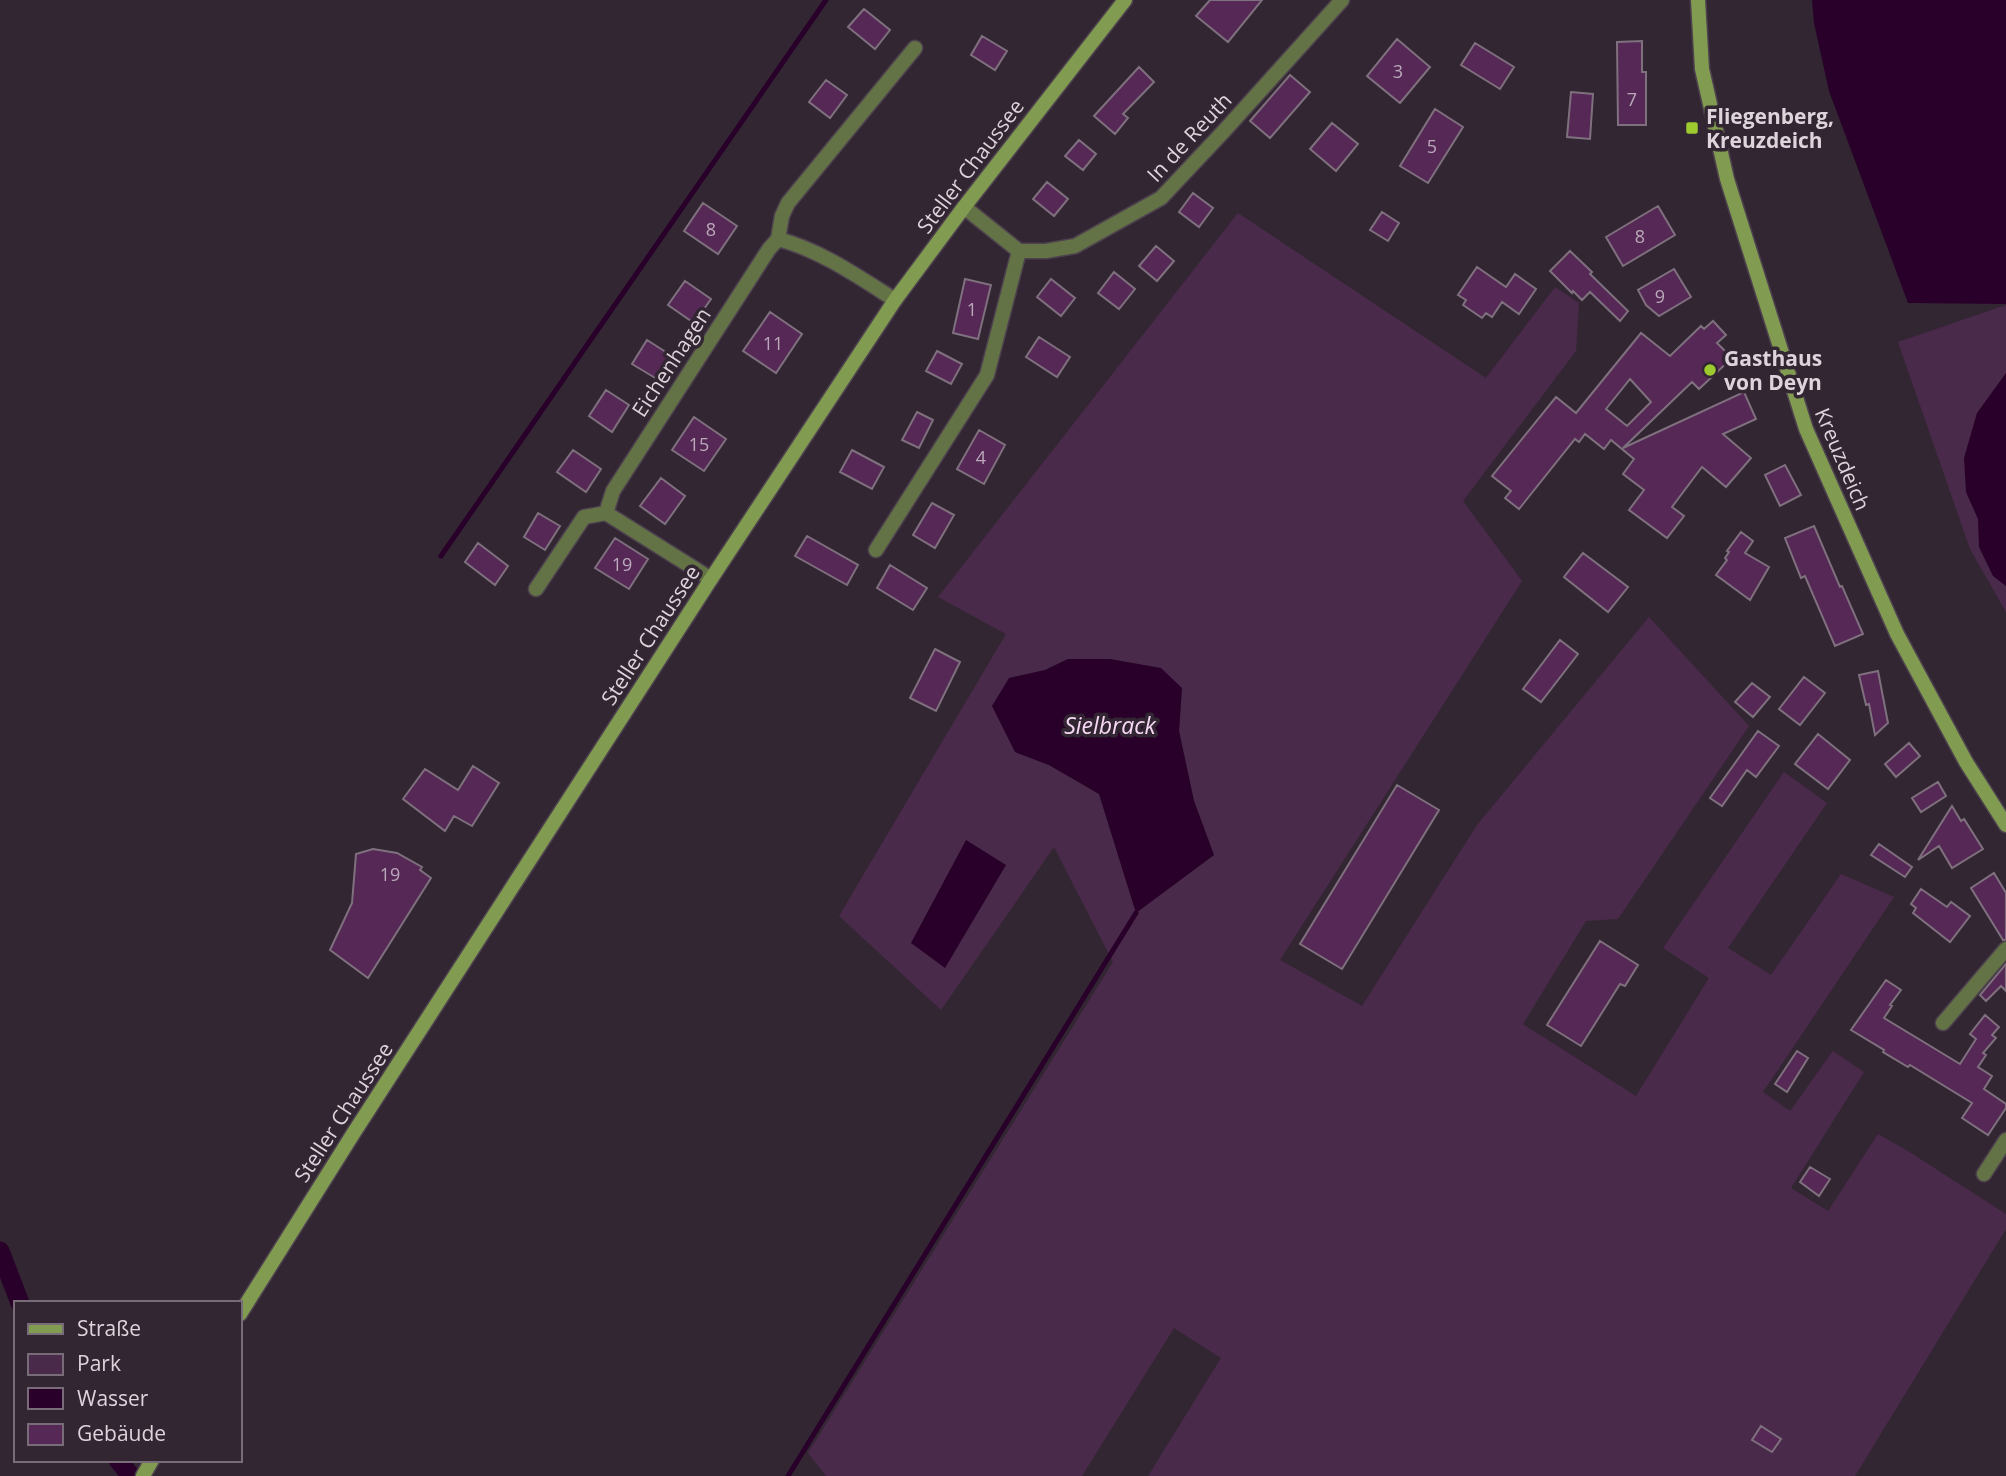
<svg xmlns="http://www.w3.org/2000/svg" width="2006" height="1476" font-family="'Open Sans',sans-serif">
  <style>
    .green { fill: #4a2a4a; fill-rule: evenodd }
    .water { fill: #280029 }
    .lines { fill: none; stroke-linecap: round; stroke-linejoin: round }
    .stream { stroke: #280029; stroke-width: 5 }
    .canal { stroke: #280029; stroke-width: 19 }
    .building { fill: #552856; stroke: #7f707e; stroke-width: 2; fill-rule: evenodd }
    .street-casing { stroke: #4e424e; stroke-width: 17 }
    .secondary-casing { stroke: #4e424e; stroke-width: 17 }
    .street { stroke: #637346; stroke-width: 14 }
    .secondary { stroke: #819b51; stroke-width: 14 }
    .poi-dot { fill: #9dca2f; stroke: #332633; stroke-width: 2.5 }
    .labels { text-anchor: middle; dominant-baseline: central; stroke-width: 7; stroke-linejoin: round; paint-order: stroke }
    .number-label { font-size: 18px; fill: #bba9ba }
    .poi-label { font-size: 21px; font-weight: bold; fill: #ddd4dc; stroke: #332633; text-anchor: start }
    .street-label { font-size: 21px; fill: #ddd4dc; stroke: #332633 }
    .water-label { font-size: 23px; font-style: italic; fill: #f7d9f6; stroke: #332633 }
  </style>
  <rect width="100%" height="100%" fill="#332633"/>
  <path class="green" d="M1238 213 1486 378 1555 287 1579 303 1576 351 1463 501 1522 581 1280 960 1362 1006 1477 825 1649 617 1749 726 1618 919 1586 921 1523 1024 1636 1096 1709 978 1663 948 1784 772 1827 803 1728 948 1771 975 1841 874 1894 897 1763 1092 1790 1111 1833 1051 1864 1072 1791 1188 1828 1211 1878 1134 1911 1153 2006 1214V1229L1855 1476H1148L1221 1358 1174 1328 1082 1476H826L808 1453 1113 962 1054 847 941 1010 839 916 1006 634 938 597ZM1068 659 1182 688 1179 731 1194 801 1214 855 1136 912 1099 794 1049 765 1015 752 1009 678 1045 670Z
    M2006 305V612L1970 549 1898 342Z"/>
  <path class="water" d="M1812 0H2006V304L1908 303 1829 91 1814 23Z
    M2006 373V586L1993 576 1979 547 1978 519 1966 492 1964 458 1977 413Z
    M1068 659H1110L1161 668 1182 688 1179 731 1194 801 1214 855 1136 913 1099 794 1049 765 1015 752 992 706 1009 678 1045 670Z
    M966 840 1006 865 945 968 911 943Z"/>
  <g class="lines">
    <path class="stream" d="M441 556 826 0
      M788 1476 1136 913"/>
    <path class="canal" d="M0 1251 20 1303
      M118 1460 131 1476"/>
  </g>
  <path class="building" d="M1210 0H1262L1228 42 1196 16Z
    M864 9 890 30 875 49 848 27Z
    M982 36 1007 51 995 70 971 55Z
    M1397 39 1430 67 1400 103 1367 76Z
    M1642 41V72H1646V125H1618L1617 42Z
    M1475 43 1514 67 1500 89 1461 65Z
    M1139 67 1154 82 1123 114 1128 118 1115 134 1094 116Z
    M1290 75 1310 92 1270 138 1250 121Z
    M826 80 847 95 830 118 809 102Z
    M1571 92 1593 94 1590 139 1567 137Z
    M1435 109 1463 127 1428 183 1400 166Z
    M1332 123 1358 144 1336 171 1310 149Z
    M1079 140 1096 154 1083 170 1065 156Z
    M1047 182 1068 199 1054 216 1033 199Z
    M1193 193 1213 208 1199 227 1179 212Z
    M703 203 737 226 718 254 684 231Z
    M1658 206 1675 235 1623 266 1606 237Z
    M1382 212 1399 223 1388 241 1370 230Z
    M1156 246 1174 261 1157 281 1139 266Z
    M1570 251 1592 272 1590 274 1628 311 1620 321 1590 292 1582 300 1573 291 1572 293 1550 271Z
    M1477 267 1506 287 1515 274 1536 289 1519 314 1502 302 1492 317 1486 313 1482 318 1463 305 1466 300 1458 295Z
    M1674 269 1691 297 1659 316 1646 305 1638 290Z
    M1114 272 1135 289 1119 309 1098 293Z
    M965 279 991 285 978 339 953 333Z
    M1051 279 1075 298 1061 316 1037 297Z
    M685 281 711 299 694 323 668 305Z
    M770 312 802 334 776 373 743 351Z
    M1713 321 1726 335 1717 343 1732 358 1699 389 1692 382 1623 448 1744 392 1756 419 1723 434 1751 458 1726 487 1702 467 1672 507 1684 516 1667 538 1629 510 1644 490 1623 474 1634 459 1611 440 1604 449 1585 434 1579 442 1575 439 1519 509 1505 498 1511 491 1492 476 1556 397 1576 413 1641 333 1670 356 1701 326 1704 329ZM1630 379 1651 402 1627 426 1606 409Z
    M1039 337 1070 357 1057 377 1026 357Z
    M647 340 672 356 657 379 632 364Z
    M937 351 962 364 951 384 926 371Z
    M606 390 629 405 612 432 589 416Z
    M917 412 933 420 919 448 902 440Z
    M694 417 726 439 704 471 672 450Z
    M979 430 1005 445 984 484 957 469Z
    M573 450 601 469 586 492 557 472Z
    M852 450 884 467 872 489 840 472Z
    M1785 465 1801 495 1780 506 1765 475Z
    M661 478 685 496 665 524 640 506Z
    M932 503 954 515 935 548 913 535Z
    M538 513 560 526 545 550 524 537Z
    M1814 526 1840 587 1842 586 1863 634 1835 646 1805 576 1801 578 1785 538Z
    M1741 532 1753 541 1745 553 1769 567 1750 600 1716 575 1727 560 1725 558 1729 552 1727 551Z
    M807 536 858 565 847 585 795 556Z
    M615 538 648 559 629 589 595 568Z
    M478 543 508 566 495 585 465 562Z
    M1583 553 1628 587 1608 612 1564 577Z
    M890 565 927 588 913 610 877 588Z
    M1560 640 1578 654 1541 702 1523 689Z
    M935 649 960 662 936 711 910 698Z
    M1878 671 1888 723 1875 735 1869 704 1866 705 1859 675Z
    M1804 677 1825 693 1800 725 1779 709Z
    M1752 683 1770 697 1753 717 1735 702Z
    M1758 731 1779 746 1756 777 1747 770 1722 806 1710 798Z
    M1818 734 1850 760 1828 789 1795 764Z
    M1909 743 1920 756 1896 777 1885 764Z
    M473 766 499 783 472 826 454 816 445 831 403 799 425 769 458 790Z
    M1938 782 1946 796 1921 812 1912 798Z
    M1397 785 1439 810 1342 969 1300 944Z
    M1952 806 1961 821 1964 819 1983 849 1952 868 1939 846 1918 860Z
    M1879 844 1912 867 1905 877 1871 855Z
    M373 849 397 853 422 867 420 870 431 878 368 978 330 950 352 903 356 854Z
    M1994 873 2006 893V940H2003L1971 888Z
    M1921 889 1947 907 1951 902 1970 916 1950 942 1913 913 1916 908 1911 904Z
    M1600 941 1638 965 1625 986 1620 984 1581 1046 1547 1025Z
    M2006 964V991L2001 986 1986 1001 1980 995Z
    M1886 980 1901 990 1890 1005 1892 1006 1884 1018 1960 1064 1976 1039 1970 1034 1985 1015 1999 1027 1992 1035 1996 1038 1983 1053 1986 1055 1978 1067 1992 1076 1984 1089 2006 1104V1108L1988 1135 1962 1118 1972 1103 1910 1065 1908 1067 1883 1052 1884 1050 1851 1030Z
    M1797 1051 1808 1058 1787 1092 1775 1084Z
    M1810 1167 1830 1179 1819 1196 1800 1182Z
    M1761 1426 1781 1439 1772 1452 1752 1440Z"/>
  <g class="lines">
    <g class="street-casing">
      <path id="street" d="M964 207 1019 251H1046L1075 246 1161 198 1224 131 1342 0
        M778 239 782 216 788 203 915 48
        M606 513 613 491 769 249 778 239C820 250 859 277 895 300
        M876 550 987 375 1019 251
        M536 589 584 517 606 513 711 579
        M1943 1023 2006 949
        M1984 1174 2006 1140"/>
    </g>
    <g class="secondary-casing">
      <path id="secondary" d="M1698 0 1702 69 1727 179 1806 429 1897 634 1966 762 2006 825
        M240 1314 353 1134 711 579 895 300 964 207 1125 0
        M143 1476 152 1460"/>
    </g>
    <use href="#street" class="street"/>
    <use href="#secondary" class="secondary"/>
  </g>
  <g class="poi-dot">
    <rect x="1685" y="121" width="14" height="14" rx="3.5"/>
    <circle cx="1710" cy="370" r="7"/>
  </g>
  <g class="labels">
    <g class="number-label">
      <text x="1398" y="71">3</text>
      <text x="1632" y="99">7</text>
      <text x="1432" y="146">5</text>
      <text x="711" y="229">8</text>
      <text x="1640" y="236">8</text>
      <text x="1660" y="296">9</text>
      <text x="972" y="309">1</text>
      <text x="773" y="343">11</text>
      <text x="699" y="444">15</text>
      <text x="981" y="457">4</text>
      <text x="622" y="564">19</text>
      <text x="390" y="874">19</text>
    </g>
    <g class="poi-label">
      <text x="1706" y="116">Fliegenberg,<tspan x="1706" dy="24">Kreuzdeich</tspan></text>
      <text x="1724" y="358">Gasthaus<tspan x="1724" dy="24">von Deyn</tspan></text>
    </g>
    <g class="street-label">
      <text transform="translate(1189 137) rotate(-47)">In de Reuth</text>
      <text transform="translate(970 166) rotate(-53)">Steller Chaussee</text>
      <text transform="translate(671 362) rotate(-57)">Eichenhagen</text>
      <text transform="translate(1843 459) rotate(67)">Kreuzdeich</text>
      <text transform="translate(650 635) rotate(-57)">Steller Chaussee</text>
      <text transform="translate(343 1112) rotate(-57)">Steller Chaussee</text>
    </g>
    <g class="water-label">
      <text x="1110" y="725">Sielbrack</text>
    </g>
  </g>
  <rect x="14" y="1301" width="228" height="161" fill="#332633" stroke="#776c77" stroke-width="2"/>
  <rect x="28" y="1324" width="35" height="10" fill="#819b51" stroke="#776c77" stroke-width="2"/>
  <text x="77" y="1336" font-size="21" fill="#ddd4dc">Straße</text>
  <rect x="28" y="1354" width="35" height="21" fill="#4a2a4a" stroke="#776c77" stroke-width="2"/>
  <text x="77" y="1371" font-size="21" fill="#ddd4dc">Park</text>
  <rect x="28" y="1388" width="35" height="21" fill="#280029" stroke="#776c77" stroke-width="2"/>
  <text x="77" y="1406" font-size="21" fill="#ddd4dc">Wasser</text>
  <rect x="28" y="1424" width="35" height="21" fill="#552856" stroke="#776c77" stroke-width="2"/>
  <text x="77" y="1441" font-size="21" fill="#ddd4dc">Gebäude</text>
</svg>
